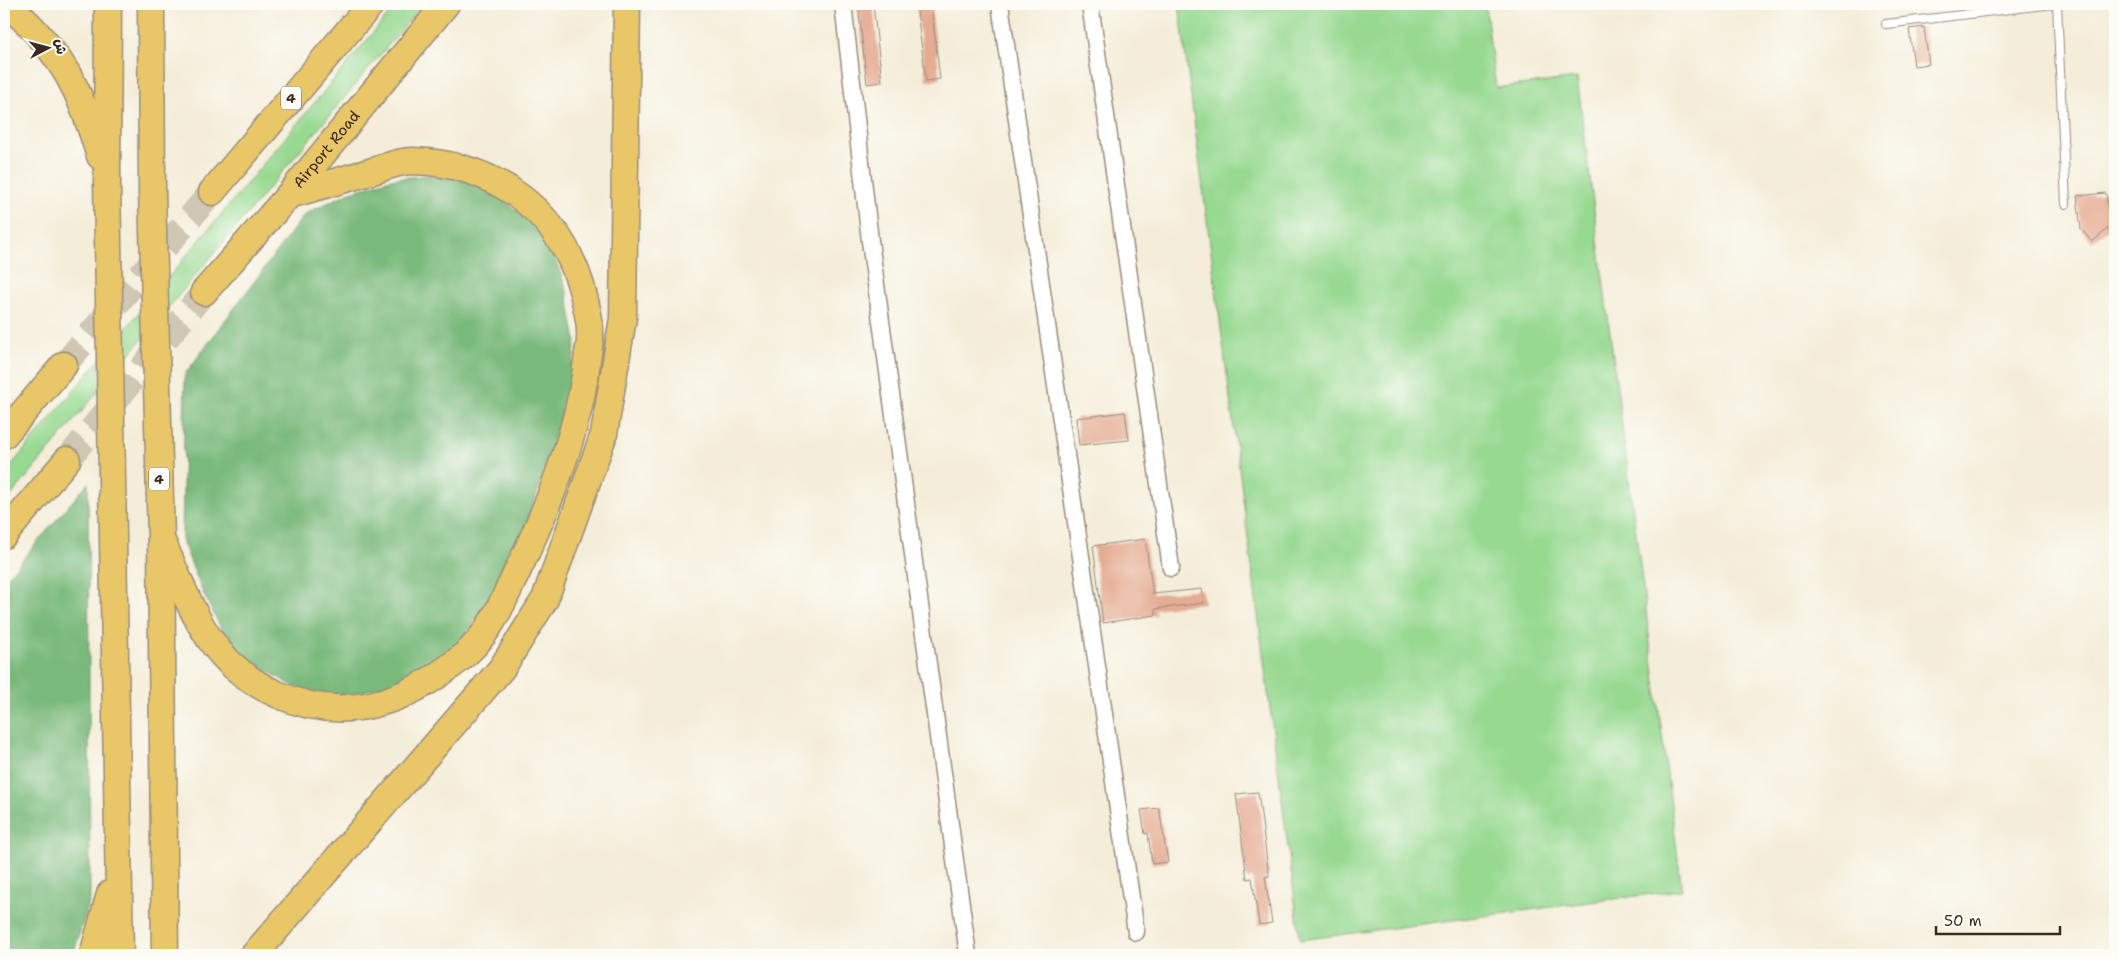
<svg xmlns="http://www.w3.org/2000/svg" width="2119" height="959" font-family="'Shantell Sans','Playpen Sans Arabic',sans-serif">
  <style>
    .green { fill: #97d991; stroke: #698258 }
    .forest { fill: #79b97b; stroke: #5a724c }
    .building { fill: #e5ab93 }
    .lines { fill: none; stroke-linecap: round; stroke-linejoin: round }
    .trunk-tunnel { stroke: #cfc6b4; stroke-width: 26; stroke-dasharray: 26 13; stroke-linecap: butt }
    .service-casing { stroke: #988c7c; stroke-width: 10 }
    .minor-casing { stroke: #988c7c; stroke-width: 19 }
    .trunk-casing { stroke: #988c7c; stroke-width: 29 }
    .service { stroke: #fff; stroke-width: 8 }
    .minor { stroke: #fff; stroke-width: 16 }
    .trunk { stroke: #e9c769; stroke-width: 26 }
    .labels { text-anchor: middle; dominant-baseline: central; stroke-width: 4; stroke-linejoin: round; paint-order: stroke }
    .shield { fill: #fdfcf7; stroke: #75695f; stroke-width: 1 }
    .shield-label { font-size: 14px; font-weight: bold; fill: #3b2a1e }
    .street-label { font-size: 15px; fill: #3b2a1e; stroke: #fdfcf7 }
  </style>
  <rect width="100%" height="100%" fill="#fdfcf7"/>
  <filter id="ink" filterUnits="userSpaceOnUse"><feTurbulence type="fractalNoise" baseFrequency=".02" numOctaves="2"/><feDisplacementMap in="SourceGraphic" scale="10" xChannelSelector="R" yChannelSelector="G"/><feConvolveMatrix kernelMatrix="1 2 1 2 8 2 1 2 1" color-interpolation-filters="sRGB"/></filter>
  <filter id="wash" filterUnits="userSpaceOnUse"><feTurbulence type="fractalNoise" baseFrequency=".0096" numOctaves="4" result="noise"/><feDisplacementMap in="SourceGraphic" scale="20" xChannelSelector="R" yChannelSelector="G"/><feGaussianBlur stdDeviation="1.12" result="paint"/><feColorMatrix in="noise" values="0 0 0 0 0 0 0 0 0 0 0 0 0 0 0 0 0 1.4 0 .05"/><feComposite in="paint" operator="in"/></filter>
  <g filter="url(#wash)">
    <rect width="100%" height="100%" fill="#f4edd9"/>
    <path class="green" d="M397 4H423L4 504V474Z
      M1179 4H1485L1496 88 1577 78 1682 890 1300 940Z"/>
    <path class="forest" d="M430 175 464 179 494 193 522 215 549 244 566 287 576 341 571 380 551 450 528 522 503 579 467 632 432 668 387 685 350 695 309 692 289 684 255 663 225 636 203 593 182 540 185 374 305 214 348 193 390 179Z
      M88 483 90 900 73 955H4V581Z"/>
    <g id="blocks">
      <path class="building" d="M858 4H873L882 82 867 84Z
        M916 4H931L940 79 926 81Z
        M1924 27 1929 64 1914 66 1909 29Z
        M2106 193 2110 227 2092 242 2081 229 2077 196Z
        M1125 412 1129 440 1079 445 1076 418Z
        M1145 539 1153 594 1202 589 1204 603 1155 609 1156 615 1103 623 1093 546Z
        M1258 792 1269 876 1265 877 1272 923 1259 925 1252 878 1247 879 1236 794Z
        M1159 808 1168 862 1152 864 1148 833 1145 834 1141 810Z"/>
    </g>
  </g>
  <g filter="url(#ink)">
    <use href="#blocks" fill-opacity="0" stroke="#988c7c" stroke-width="1"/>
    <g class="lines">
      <path class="trunk-tunnel" d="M64 365 212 192
        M67 460 204 292"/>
      <g class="service-casing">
        <path id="service" d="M2057 4 2066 204
          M1886 24 2053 4"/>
      </g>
      <g class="minor-casing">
        <path id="minor" d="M843 4 870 241 968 955
          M1000 4 1136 932
          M1090 4 1171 568"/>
      </g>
      <g class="trunk-casing">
        <g id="trunk">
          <path d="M5 4C17 12 26 21 36 32 73 72 84 105 100 156"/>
          <path d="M108 4 107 181 120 955"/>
          <path d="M151 4 152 190 161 539 165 955"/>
          <path d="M212 192 371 4"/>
          <path id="s1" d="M204 292 289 195 446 4"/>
          <path d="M4 435 64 365"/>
          <path d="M4 535 67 460"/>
          <path d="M161 539C176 572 189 608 209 638 242 687 307 717 366 706 391 701 414 691 435 677 451 666 467 655 479 640 495 621 505 597 516 574 547 510 579 432 587 361 588 351 591 341 590 332 590 317 585 300 581 286 558 209 492 163 412 161 399 161 385 167 373 171 345 179 317 187 289 195"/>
          <path d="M93 955 110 894"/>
          <path d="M254 955 502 668 545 599 604 434 623 318 627 4"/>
        </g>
      </g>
      <use href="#service" class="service"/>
      <use href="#minor" class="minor"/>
      <use href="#trunk" class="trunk"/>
    </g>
  </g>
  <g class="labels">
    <g class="shield">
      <rect x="281" y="86.5" width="20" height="23" rx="4"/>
      <rect x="149" y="467.5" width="20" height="23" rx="4"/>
    </g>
    <g class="shield-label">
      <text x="291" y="98">4</text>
      <text x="159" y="479">4</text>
    </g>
    <g class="street-label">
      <text stroke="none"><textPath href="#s1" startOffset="188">Airport Road</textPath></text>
    </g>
  </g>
  <rect width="2119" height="959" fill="none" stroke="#fdfcf7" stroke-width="20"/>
  <g transform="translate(48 48) rotate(84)" stroke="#fdfcf7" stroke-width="4" paint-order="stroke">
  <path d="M0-4L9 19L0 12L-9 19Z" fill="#3b2a1e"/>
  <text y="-8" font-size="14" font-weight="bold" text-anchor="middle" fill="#3b2a1e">ش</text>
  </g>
  <path d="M1936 926v8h124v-8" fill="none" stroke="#3b2a1e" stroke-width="2.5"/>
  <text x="1944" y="926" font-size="15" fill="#3b2a1e" stroke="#fdfcf7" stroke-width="4" paint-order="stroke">50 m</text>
</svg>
